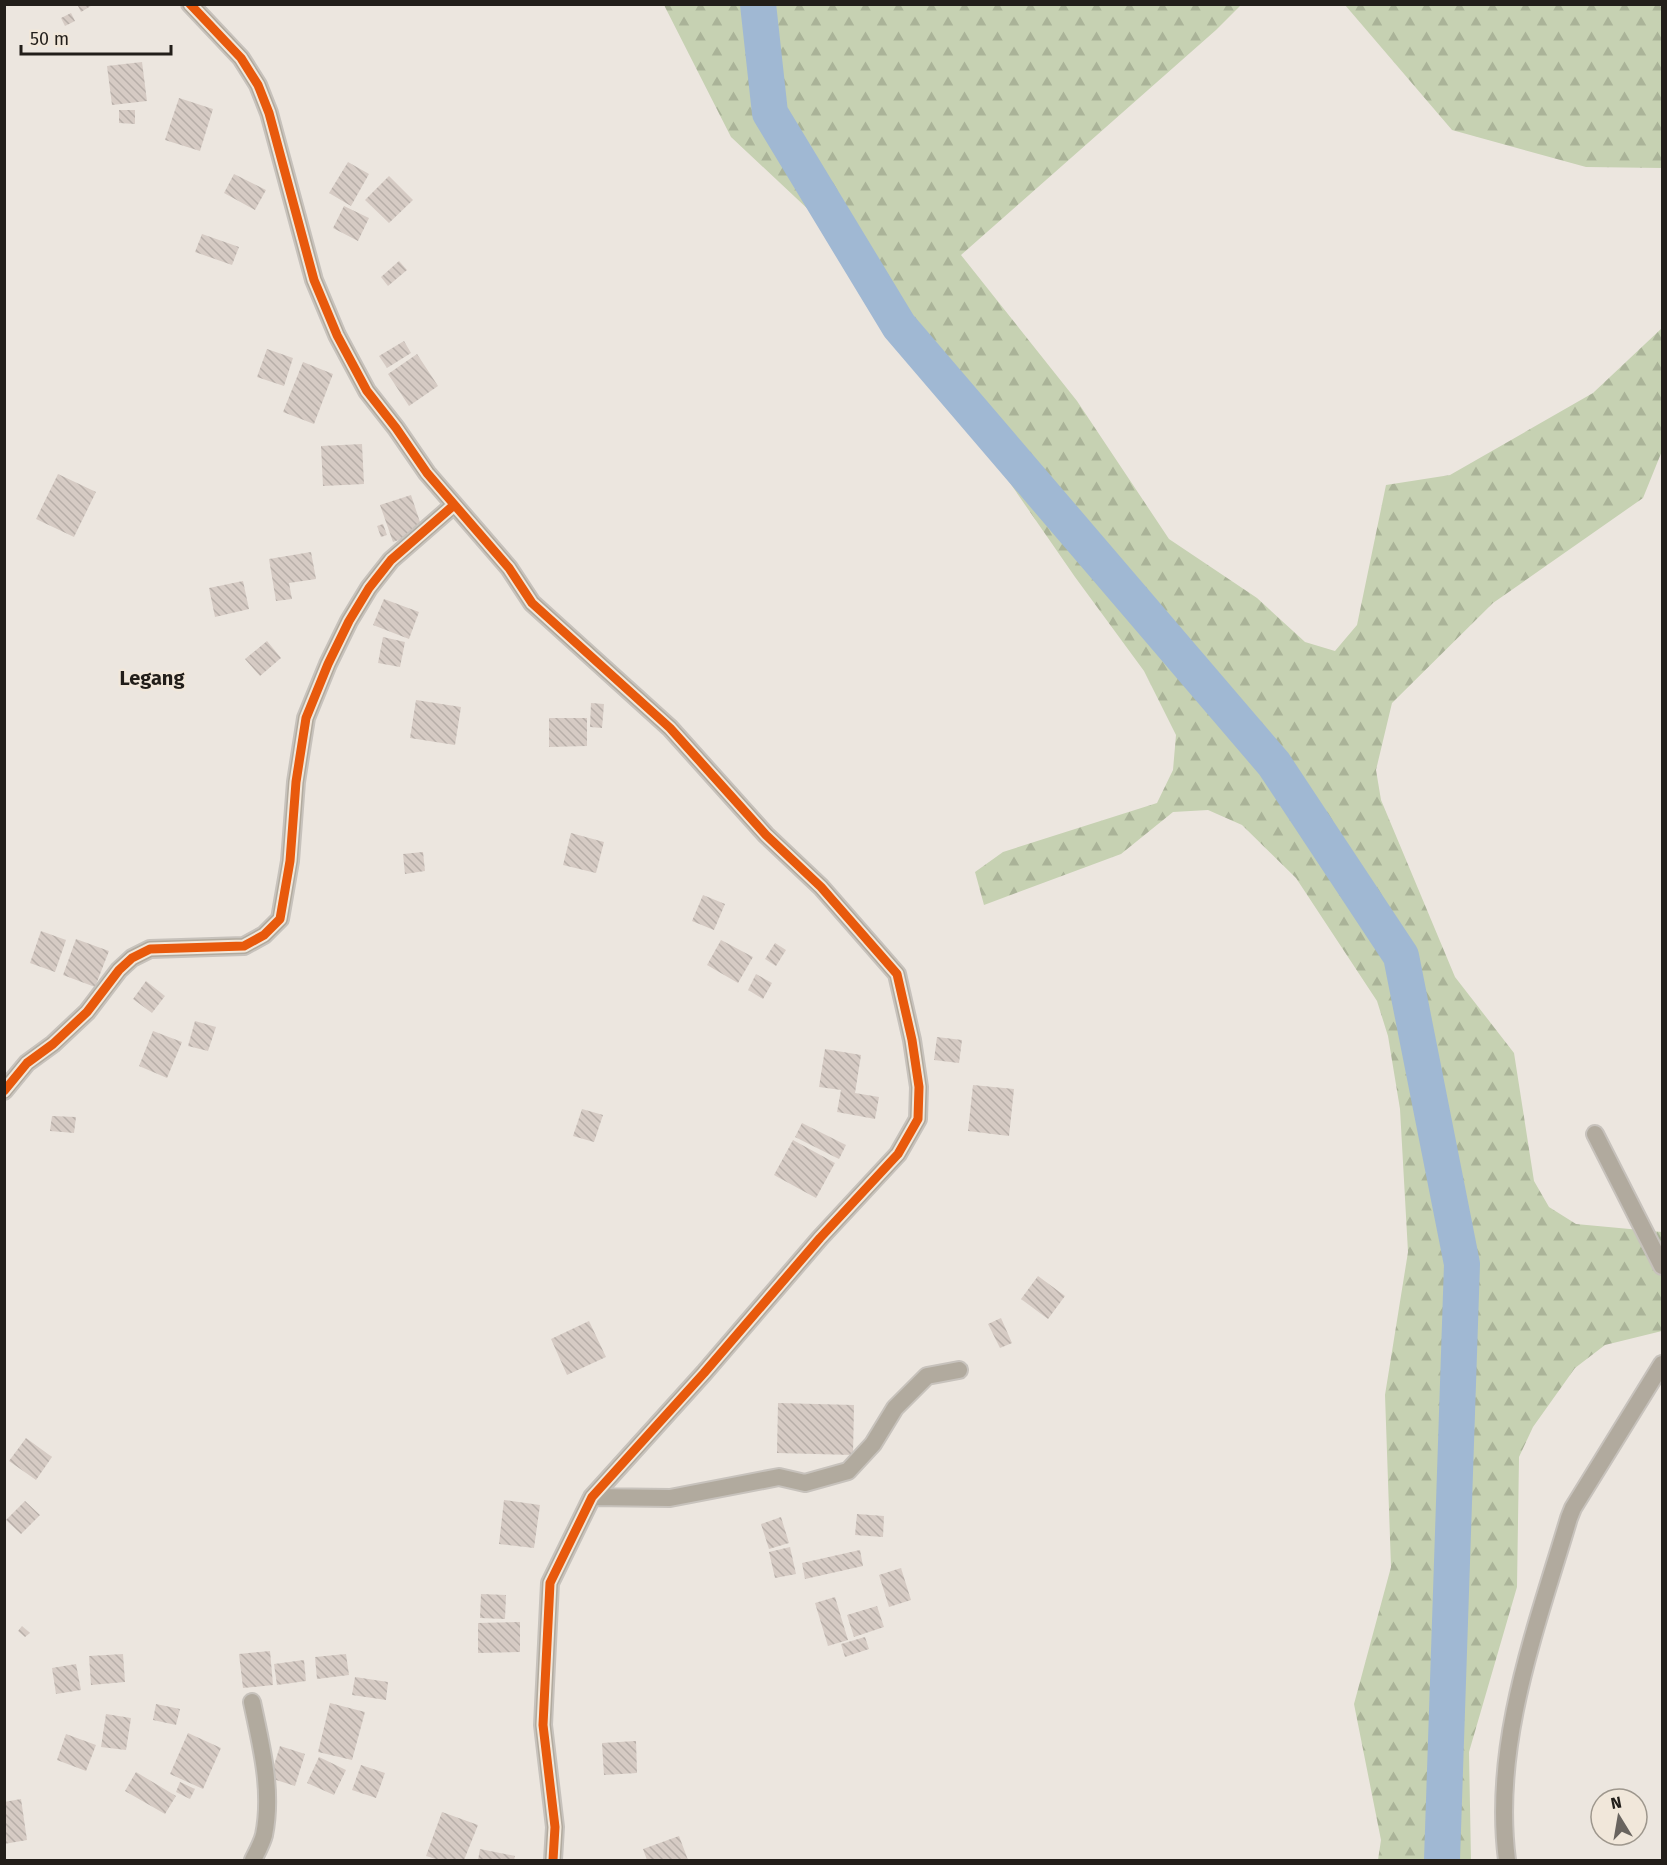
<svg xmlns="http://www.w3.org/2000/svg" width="1667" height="1865" font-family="'Fira Sans',sans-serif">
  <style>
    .forest { fill: url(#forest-firs) }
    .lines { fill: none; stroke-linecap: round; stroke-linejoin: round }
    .river { stroke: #a0b8d3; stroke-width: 36 }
    .building { fill: url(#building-back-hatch) }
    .street-casing { stroke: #c7c2bc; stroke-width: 20 }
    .street { stroke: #b1aa9e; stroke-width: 16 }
    .cycleway-casing { stroke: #f1e7da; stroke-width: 13 }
    .cycleway { stroke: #e8590c; stroke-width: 9 }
    .labels { text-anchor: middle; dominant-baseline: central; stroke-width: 4.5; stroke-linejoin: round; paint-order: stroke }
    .quarter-label { font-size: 20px; font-weight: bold; fill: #221e1a; stroke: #f1e7da }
  </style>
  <defs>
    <pattern id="forest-firs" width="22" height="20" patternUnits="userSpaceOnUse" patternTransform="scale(1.5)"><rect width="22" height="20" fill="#c6d1b2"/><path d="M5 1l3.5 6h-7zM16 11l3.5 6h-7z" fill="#aab398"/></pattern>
    <pattern id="building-back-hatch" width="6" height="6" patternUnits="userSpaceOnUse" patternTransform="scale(1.5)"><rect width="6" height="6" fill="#d6cbc4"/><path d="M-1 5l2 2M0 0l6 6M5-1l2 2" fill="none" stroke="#b7aea8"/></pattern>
  </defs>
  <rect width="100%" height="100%" fill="#ece6df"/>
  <path class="forest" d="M664 5H1249L1240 6 1216 30 961 255 1077 401 1169 539 1257 598 1305 642 1335 651 1357 625 1386 485 1450 475 1593 393 1662 328V451L1643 498 1493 603 1392 703 1376 770 1381 800 1455 977 1514 1053 1534 1181 1549 1207 1576 1224 1662 1232V1331L1605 1345 1575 1368 1533 1427 1519 1457 1517 1587 1469 1752 1471 1860H1378L1381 1840 1354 1704 1391 1567 1385 1395 1408 1252 1400 1109 1388 1036 1377 1001 1296 878 1242 825 1208 810 1173 812 1121 854 984 905 975 872 1003 852 1157 803 1173 770 1176 735 1144 671 1075 577 844 243 731 137Z
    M1345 5H1662V168L1586 167 1452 130Z"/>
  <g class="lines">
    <path class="river" d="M758 4 770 113 899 326 1274 764 1401 956 1462 1264 1442 1860"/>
  </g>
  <path class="building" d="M77 4H94L81 12Z
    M71 13 75 21 65 26 61 18Z
    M142 62 147 101 112 105 107 66Z
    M179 98 213 109 200 151 165 140Z
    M119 110H135V124L119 123Z
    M348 162 369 174 351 206 329 193Z
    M234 174 266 190 255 210 224 193Z
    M389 176 413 200 389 223 365 200Z
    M344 206 369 218 358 241 333 228Z
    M202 234 239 247 232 265 195 252Z
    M399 261 407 270 388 286 381 277Z
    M404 341 411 353 387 368 379 356Z
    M267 349 293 358 284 386 257 377Z
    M417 354 438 386 409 406 388 374Z
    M303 362 333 374 314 424 283 412Z
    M362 444 364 484 323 486 321 446Z
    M58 474 96 492 74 537 36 519Z
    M411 495 423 531 393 542 380 505Z
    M383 524 387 535 381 537 377 526Z
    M311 552 316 579 289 583 292 599 276 601 269 559Z
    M243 581 249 609 215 617 209 588Z
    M384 599 419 612 409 639 373 625Z
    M383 637 405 642 400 667 378 663Z
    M267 641 281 658 260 676 245 659Z
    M416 700 461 707 455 745 410 738Z
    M591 703 604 704 602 728 590 727Z
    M549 718H587V746L549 747Z
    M571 833 604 842 596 873 563 865Z
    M423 852 425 871 405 874 403 854Z
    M703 895 725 904 714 930 692 921Z
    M41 931 66 940 55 972 30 963Z
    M76 939 109 951 95 987 63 975Z
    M721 940 753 957 738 983 707 965Z
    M775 943 786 950 776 966 765 959Z
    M756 974 772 983 763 999 748 990Z
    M146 981 165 996 152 1013 133 999Z
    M195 1021 216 1027 208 1051 188 1046Z
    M153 1031 182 1042 167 1078 139 1066Z
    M937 1037 962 1040 959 1063 934 1060Z
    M825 1049 861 1055 855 1093 879 1097 875 1119 837 1112 841 1090 819 1087Z
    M973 1085 1014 1089 1009 1136 968 1131Z
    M582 1109 603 1115 594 1142 573 1136Z
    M52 1116 76 1117 74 1133 50 1131Z
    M802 1123 846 1145 839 1159 795 1137Z
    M793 1140 835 1163 816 1198 774 1175Z
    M1038 1276 1065 1296 1048 1319 1021 1299Z
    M1001 1318 1012 1343 1000 1348 988 1324Z
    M589 1321 606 1357 567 1375 551 1339Z
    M778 1403 854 1405 853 1455 777 1453Z
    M26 1438 52 1457 36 1480 9 1461Z
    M504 1500 540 1505 534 1548 499 1544Z
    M25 1501 40 1515 21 1534 6 1520Z
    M857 1514 884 1516 883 1537 855 1535Z
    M781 1517 789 1543 769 1549 761 1524Z
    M790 1547 796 1574 775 1578 769 1552Z
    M860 1550 863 1566 805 1579 802 1563Z
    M901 1568 911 1600 889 1607 879 1575Z
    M481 1594 506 1595 505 1619 480 1618Z
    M835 1597 848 1640 828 1646 815 1603Z
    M877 1606 884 1627 854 1637 847 1615Z
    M520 1622V1652L478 1653V1623Z
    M22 1626 30 1633 25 1637 18 1631Z
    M865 1637 869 1649 845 1657 841 1644Z
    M270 1651 273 1685 243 1688 239 1654Z
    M123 1654 125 1682 91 1685 89 1656Z
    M346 1654 349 1675 317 1679 315 1657Z
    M304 1660 306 1681 277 1685 274 1664Z
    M76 1664 81 1690 56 1694 52 1668Z
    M355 1677 388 1682 386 1700 352 1695Z
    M330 1703 365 1712 352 1760 318 1752Z
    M156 1704 180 1709 176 1725 153 1720Z
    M106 1714 131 1718 126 1750 101 1747Z
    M188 1733 221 1748 203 1789 170 1774Z
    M66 1734 96 1745 86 1771 57 1760Z
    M636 1741 637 1773 604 1775 602 1743Z
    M280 1746 305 1754 295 1786 270 1778Z
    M319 1757 346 1770 334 1795 307 1783Z
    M361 1765 385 1773 376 1798 352 1790Z
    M136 1772 176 1796 165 1814 125 1791Z
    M180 1782 195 1789 190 1799 176 1792Z
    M21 1799 27 1840 4 1844V1802Z
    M442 1812 478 1825 464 1860H439L426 1856Z
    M679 1836 688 1860H647L643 1849Z
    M480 1849 515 1856 514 1860H478Z"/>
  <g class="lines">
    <g class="street-casing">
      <path id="street" d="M190 4 241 58 258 85 269 113 314 280 337 335 367 391 396 428 427 473 509 568 532 603 670 728 766 835 821 887 897 974 912 1040 919 1087 918 1119 898 1154 820 1238 704 1373 592 1497 550 1583 543 1725 555 1827 553 1860
        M4 1091 27 1063 53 1044 87 1012 119 970 132 958 150 949 244 946 264 935 280 919 290 861 296 782 306 718 328 664 349 621 369 588 391 560 454 505
        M1595 1134 1662 1266
        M592 1497 670 1498 779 1477 805 1483 848 1471 873 1444 895 1408 927 1376 959 1370
        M252 1702C261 1745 273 1790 264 1835 262 1843 257 1852 253 1860
        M1507 1860C1492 1743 1536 1629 1569 1518L1573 1508 1662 1364"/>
    </g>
    <use href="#street" class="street"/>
    <g class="cycleway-casing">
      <path id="cycleway" d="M190 4 241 58 258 85 269 113 314 280 337 335 367 391 396 428 427 473 509 568 532 603 670 728 766 835 821 887 897 974 912 1040 919 1087 918 1119 898 1154 820 1238 704 1373 592 1497 550 1583 543 1725 555 1827 553 1860
        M4 1091 27 1063 53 1044 87 1012 119 970 132 958 150 949 244 946 264 935 280 919 290 861 296 782 306 718 328 664 349 621 369 588 391 560 454 505"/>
    </g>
    <use href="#cycleway" class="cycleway"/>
  </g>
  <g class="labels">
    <g class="quarter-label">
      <text x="152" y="678">Legang</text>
    </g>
  </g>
  <rect width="1667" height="1865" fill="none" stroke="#221e1a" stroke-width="12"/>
  <g transform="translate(1619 1817) rotate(349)"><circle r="28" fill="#f1e7da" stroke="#9e978d" stroke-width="1.5"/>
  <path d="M0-4.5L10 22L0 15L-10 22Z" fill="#69645f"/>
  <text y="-9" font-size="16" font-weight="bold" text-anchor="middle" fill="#221e1a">N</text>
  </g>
  <path d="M21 45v9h150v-9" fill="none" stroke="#221e1a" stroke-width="3"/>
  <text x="30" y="45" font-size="18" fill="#221e1a" stroke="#f1e7da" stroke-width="4.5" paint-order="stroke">50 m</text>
</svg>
